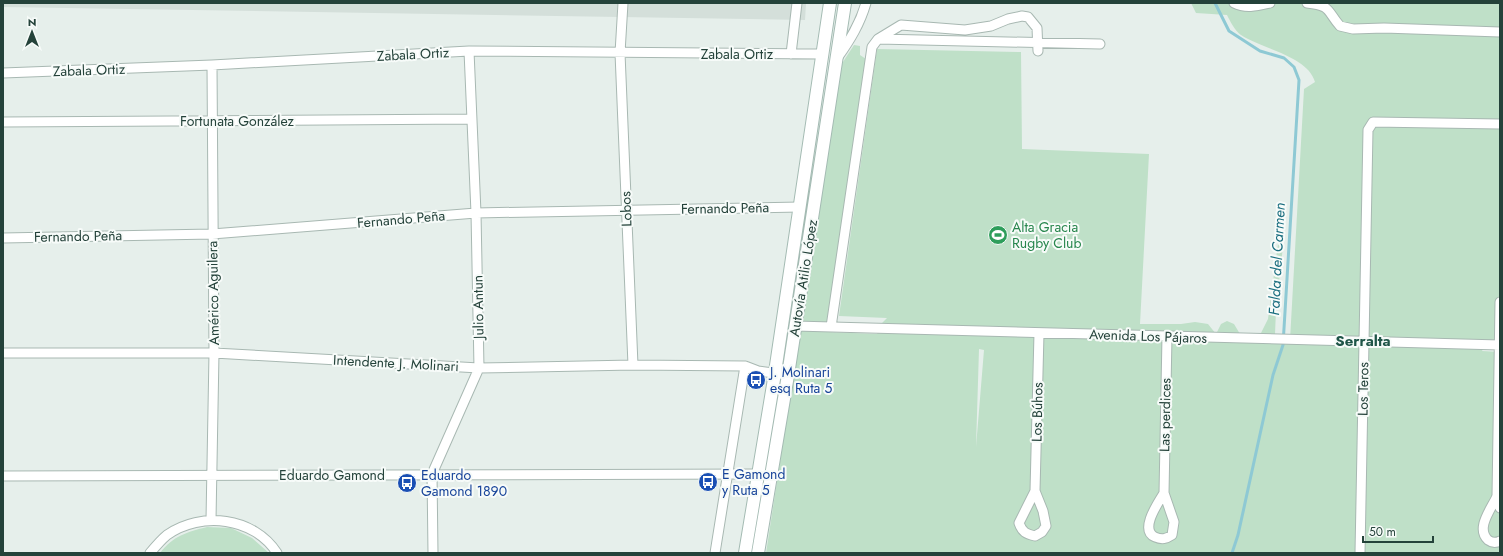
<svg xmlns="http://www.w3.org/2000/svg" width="1503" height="556" font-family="Jost,sans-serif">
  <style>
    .built { fill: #d4dfda }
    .green { fill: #bfe0c8; fill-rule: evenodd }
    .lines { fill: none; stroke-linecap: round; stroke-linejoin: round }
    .stream { stroke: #8ec9d4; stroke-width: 3 }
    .minor-casing { stroke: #a8b8b2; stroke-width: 11 }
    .secondary-casing { stroke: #a4bbb3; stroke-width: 14 }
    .minor { stroke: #fff; stroke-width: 9 }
    .secondary { stroke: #fff; stroke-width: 12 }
    .labels { text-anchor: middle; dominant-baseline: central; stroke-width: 4; stroke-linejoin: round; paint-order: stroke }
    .street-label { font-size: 14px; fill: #24423a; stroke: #f7fbf9 }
    .leisure-label { font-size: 14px; fill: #27864d; stroke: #f7fbf9; text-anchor: start }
    .transit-label { font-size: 14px; fill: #164399; stroke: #f7fbf9; text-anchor: start }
    .water-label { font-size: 15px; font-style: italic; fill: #1c6f80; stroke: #f7fbf9 }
    .neighbourhood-label { font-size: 15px; font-weight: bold; fill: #1f5548; stroke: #f7fbf9 }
  </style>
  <rect width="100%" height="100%" fill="#e6efeb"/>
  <path class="built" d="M3 3H753L806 4 805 20 3 7Z"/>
  <path class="green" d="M1191 3H1500V345H1485L1482 351 1500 352V553H766L841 65 854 45 860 46V55L866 59 830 310 828 332 877 334 882 323 887 318 839 316 877 49 1021 52 1022 149 1149 154 1140 324H1181L1195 322 1208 324 1216 334 1221 324 1227 321 1234 324 1240 334 1259 337 1268 319 1278 244 1282 238 1283 246 1276 310 1275 334 1280 343 1321 345 1329 342 1338 345 1372 347 1374 345 1290 340 1304 89 1315 82C1308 56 1262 49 1241 35 1235 31 1230 21 1227 15L1196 13ZM979 349 984 350 976 447Z
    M207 527 231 528 252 538 269 553H160C173 536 187 532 207 527Z"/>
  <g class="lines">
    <path class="stream" d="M1215 3 1229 31 1260 51 1284 58 1294 67 1299 80 1283 345 1273 375 1238 535 1232 553"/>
    <g class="minor-casing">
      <path id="minor" d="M623 3 620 53 633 365
        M1234 3C1246 9 1257 6 1270 3
        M1307 3C1332 6 1326 10 1340 26L1353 29 1384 28 1500 32
        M878 39 1100 44
        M791 54 797 3
        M838 57C850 40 860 24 866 3
        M3 73 212 65 469 51 823 54
        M3 122 472 119
        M3 238 212 234 476 213 800 207
        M1500 302 1497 496 1500 508
        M795 326 1500 345
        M831 327 872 47 878 39 901 25 965 30 991 26 1008 19 1022 16 1028 17 1037 28 1038 51
        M3 353H214L479 368 633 365 745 366 758 371 788 375
        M3 476 758 474
        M1035 491 1019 523C1022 532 1026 534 1035 536L1042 532 1046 526 1043 511 1035 491 1039 333
        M1164 493C1158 503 1139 530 1155 537 1162 540 1166 539 1172 535L1174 522 1164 493 1167 336
        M1497 496C1492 508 1475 528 1488 540 1492 543 1496 543 1500 541
        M211 520 214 353 212 65
        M150 553C155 547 161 540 167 535 201 511 254 517 277 553
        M433 553 432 474 479 368 476 213 469 51
        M715 553 745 366
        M1360 553 1368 130 1373 122 1500 124"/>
    </g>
    <g class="secondary-casing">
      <path id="secondary" d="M745 553 774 379 830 3
        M758 553 788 375 845 3"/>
    </g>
    <use href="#minor" class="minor"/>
    <use href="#secondary" class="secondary"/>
  </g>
  <defs>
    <g id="stadium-disc" transform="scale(1)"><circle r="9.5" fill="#2e9e5b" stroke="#f7fbf9"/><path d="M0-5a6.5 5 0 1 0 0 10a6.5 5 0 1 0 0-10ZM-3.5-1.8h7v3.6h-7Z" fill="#fff"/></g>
    <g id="bus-disc" transform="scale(1)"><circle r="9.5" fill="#1a4fb4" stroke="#f7fbf9"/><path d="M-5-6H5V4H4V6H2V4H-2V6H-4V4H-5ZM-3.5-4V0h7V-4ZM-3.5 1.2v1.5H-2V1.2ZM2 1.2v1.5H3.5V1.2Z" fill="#fff"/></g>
  </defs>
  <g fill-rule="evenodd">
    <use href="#stadium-disc" x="998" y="235"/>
    <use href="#bus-disc" x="756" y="380"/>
    <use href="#bus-disc" x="708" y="482"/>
    <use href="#bus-disc" x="407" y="483"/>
  </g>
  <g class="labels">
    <g class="street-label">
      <text transform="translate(413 54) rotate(-3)">Zabala Ortiz</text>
      <text x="737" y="54">Zabala Ortiz</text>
      <text transform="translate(89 70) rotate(-2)">Zabala Ortiz</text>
      <text x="237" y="121">Fortunata González</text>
      <text transform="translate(725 208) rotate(-1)">Fernando Peña</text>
      <text transform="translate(626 209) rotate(-92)">Lobos</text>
      <text transform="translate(401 219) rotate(-5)">Fernando Peña</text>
      <text transform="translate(78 236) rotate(-1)">Fernando Peña</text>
      <text transform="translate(803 278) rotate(-81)">Autovía Atilio López</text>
      <text transform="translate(213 293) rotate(-91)">Américo Aguilera</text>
      <text transform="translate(478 307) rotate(-91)">Julio Antun</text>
      <text transform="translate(1148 336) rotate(2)">Avenida Los Pájaros</text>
      <text transform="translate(396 363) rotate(3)">Intendente J. Molinari</text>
      <text transform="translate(1363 389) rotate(-89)">Los Teros</text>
      <text transform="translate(1037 412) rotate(-89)">Los Búhos</text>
      <text transform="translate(1165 415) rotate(-89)">Las perdices</text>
      <text x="332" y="475">Eduardo Gamond</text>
    </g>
    <g class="leisure-label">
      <text x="1012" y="227">Alta Gracia<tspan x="1012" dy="16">Rugby Club</tspan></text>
    </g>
    <g class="transit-label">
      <text x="770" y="372">J. Molinari<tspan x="770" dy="16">esq Ruta 5</tspan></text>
      <text x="722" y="474">E Gamond<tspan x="722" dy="16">y Ruta 5</tspan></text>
      <text x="421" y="475">Eduardo<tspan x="421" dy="16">Gamond 1890</tspan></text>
    </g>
    <g class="water-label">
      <text transform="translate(1277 259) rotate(-87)">Falda del Carmen</text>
    </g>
    <g class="neighbourhood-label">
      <text x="1363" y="341">Serralta</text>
    </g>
  </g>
  <rect width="1503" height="556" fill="none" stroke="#24423a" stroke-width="8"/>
  <g transform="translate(32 32)" stroke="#f7fbf9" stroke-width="3" paint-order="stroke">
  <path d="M0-3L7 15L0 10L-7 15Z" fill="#24423a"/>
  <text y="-6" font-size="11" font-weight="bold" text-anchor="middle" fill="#24423a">N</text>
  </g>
  <path d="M1363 536v6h70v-6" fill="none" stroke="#24423a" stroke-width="2"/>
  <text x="1369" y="536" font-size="12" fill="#24423a" stroke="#f7fbf9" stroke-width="3" paint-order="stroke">50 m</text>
</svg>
